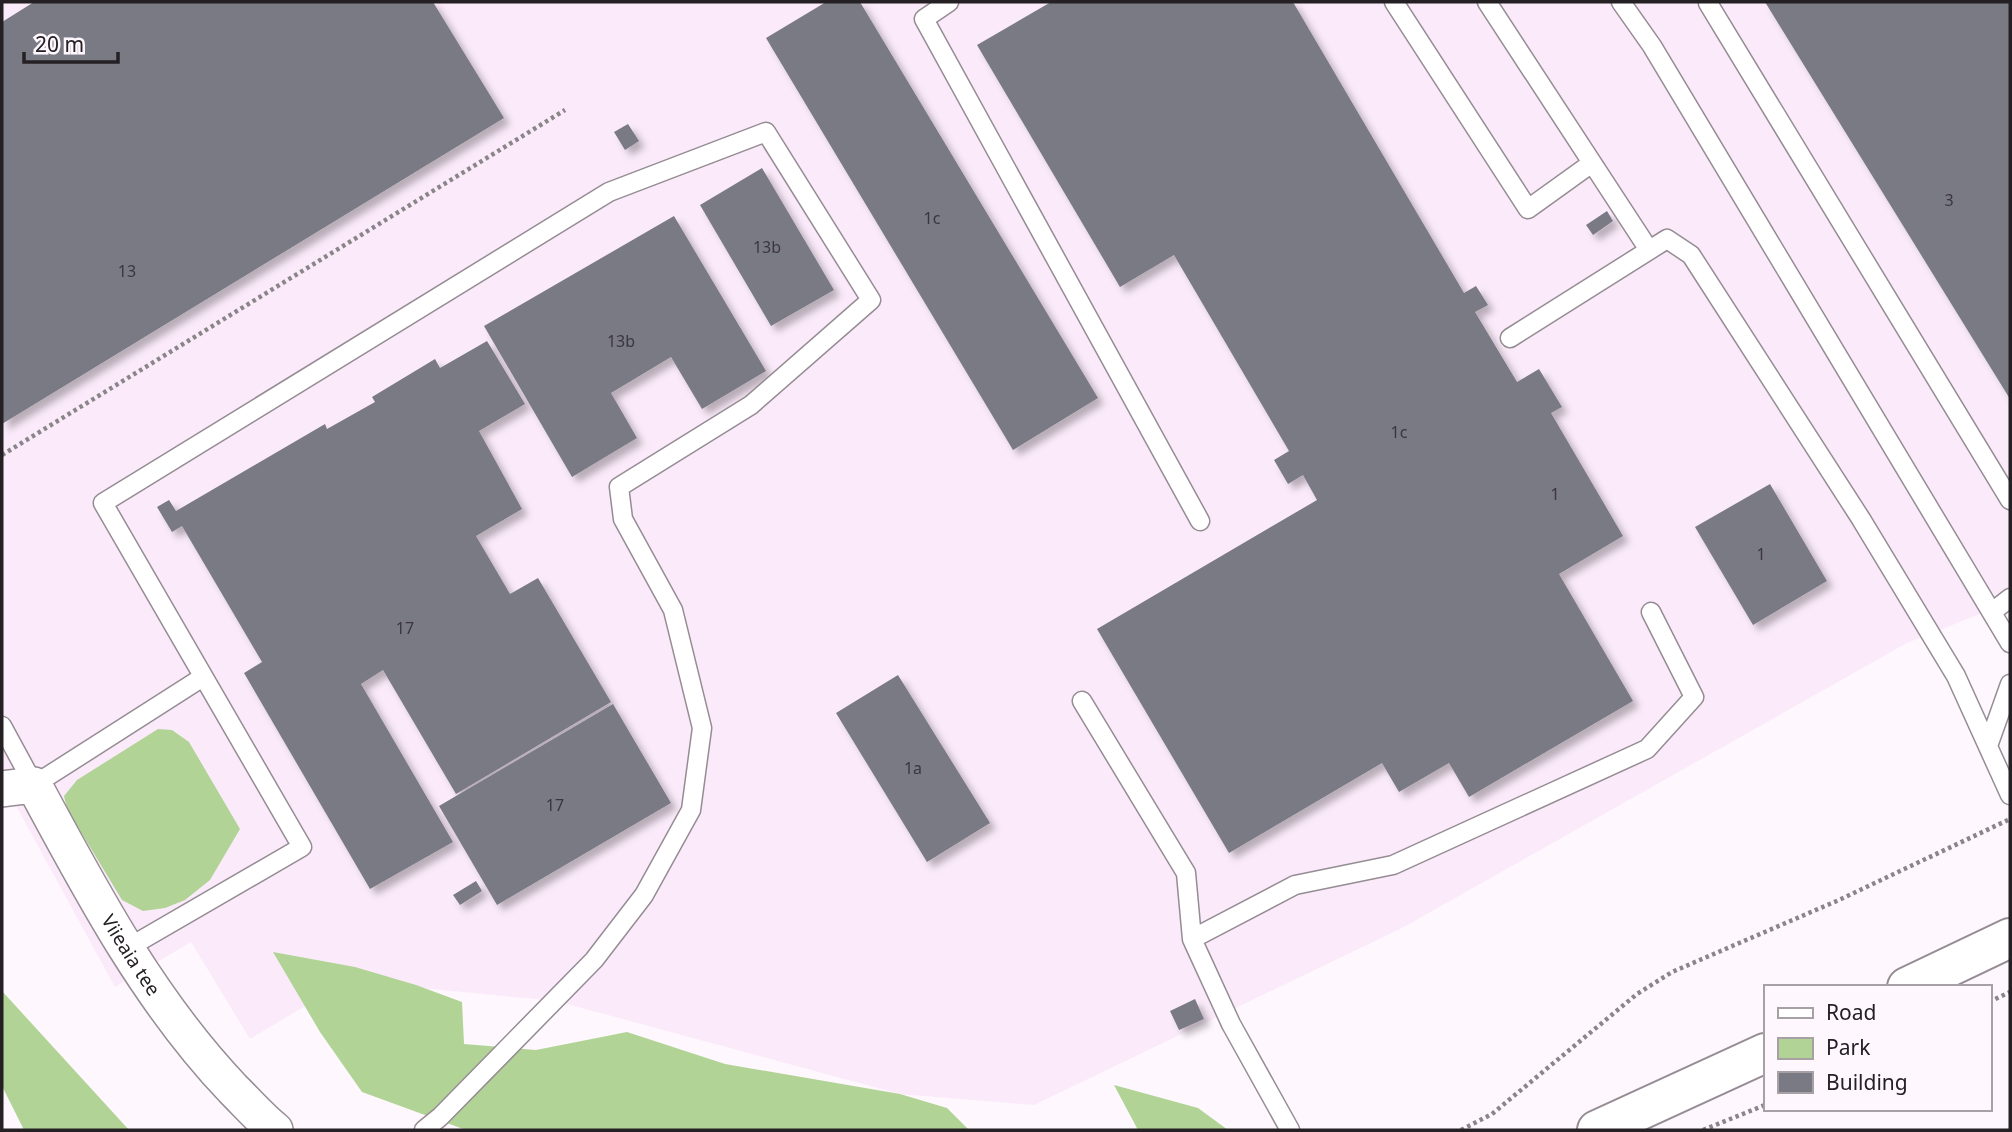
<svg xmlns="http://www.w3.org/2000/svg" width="2012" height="1132" font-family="'Noto Sans',sans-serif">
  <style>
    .built { fill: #fbebfa }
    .green { fill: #b1d395 }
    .building { fill: #7a7a85; filter: url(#shadow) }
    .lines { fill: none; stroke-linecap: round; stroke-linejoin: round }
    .lane-casing { stroke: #958c94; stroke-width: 21 }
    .street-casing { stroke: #958c94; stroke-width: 38 }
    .secondary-casing { stroke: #958c94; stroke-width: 42 }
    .path { stroke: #8a8589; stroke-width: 4.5; stroke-dasharray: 3.5 3.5; stroke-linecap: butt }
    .lane { stroke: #fff; stroke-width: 18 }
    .street { stroke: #fff; stroke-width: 35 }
    .secondary { stroke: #fff; stroke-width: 38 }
    .labels { text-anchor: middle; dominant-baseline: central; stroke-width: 5; stroke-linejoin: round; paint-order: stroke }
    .number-label { font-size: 16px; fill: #3a363c }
    .street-label { font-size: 19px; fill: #242024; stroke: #fef7fd }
  </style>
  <defs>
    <filter id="shadow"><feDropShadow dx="6" dy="6" stdDeviation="3.5" flood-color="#0004"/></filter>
  </defs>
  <rect width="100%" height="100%" fill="#fef7fd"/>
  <path class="built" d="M2 2H2010V602L1907 643 1402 928 1034 1105 900 1094 556 1001 347 981 250 1039 191 942 115 987 2 780Z"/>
  <path class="green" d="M158 729 172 730 189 742 240 829 210 880 185 900 165 908 143 911 122 900 67 809 64 796 77 780Z
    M273 952 355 967 416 985 462 1002 464 1044 536 1050 627 1032 725 1064 900 1094 947 1108 969 1130H466L362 1092 320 1032Z
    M2 991 129 1130H24L2 1086Z
    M1114 1085 1198 1108 1228 1130H1138Z"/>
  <path class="building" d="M34 2H433L504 118 2 424V22Z
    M826 2H860L1098 398 1013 450 766 38Z
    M1051 2H1293L1464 293 1476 286 1488 305 1475 312 1517 382 1539 369 1562 407 1551 413 1623 536 1559 574 1633 701 1469 797 1449 763 1399 792 1382 763 1229 853 1097 629 1317 500 1303 475 1288 484 1274 460 1289 451 1174 255 1120 287 977 45Z
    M1765 2H2010V399Z
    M628 124 639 141 625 150 614 132Z
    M762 168 834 290 771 326 700 205Z
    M1607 211 1613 221 1593 235 1586 225Z
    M674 216 766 371 702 409 671 357 611 393 637 438 572 477 484 326Z
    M487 341 525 404 479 431 522 509 476 536 510 594 538 578 611 702 456 794 383 670 361 684 453 842 370 889 244 673 262 662 182 526 172 532 157 507 169 500 176 511 325 424 327 429 375 402 372 397 435 359 440 368Z
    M1770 484 1827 581 1753 625 1695 527Z
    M898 675 990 823 927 862 836 713Z
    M613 704 671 803 497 905 439 806Z
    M476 881 482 891 460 905 453 895Z
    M1195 999 1204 1019 1179 1030 1170 1011Z"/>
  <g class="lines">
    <g class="lane-casing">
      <path id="lane" d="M949 2 924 19 1200 521
        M1394 2 1528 209 1592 163
        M1487 2 1649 250
        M1621 2 1652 46 2010 643
        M1710 2 1708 3 2010 500
        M1510 338 1667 239 1691 255 1861 519 1956 676 2010 795
        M1992 612 2010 598
        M1082 701 1186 873 1192 939 1231 1024 1290 1130
        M2 726 34 785 203 677
        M1988 746 2010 684
        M1192 939 1295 885 1393 865 1647 749 1694 697 1651 612
        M126 949 302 847 103 503 609 192 766 132 871 300 751 405 619 487 623 519 673 610 702 728 691 810 644 895 594 960 440 1117 424 1130"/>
    </g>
    <g class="street-casing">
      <g id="street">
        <path id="s1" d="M2 789 34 785C91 891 149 1001 233 1089 247 1103 260 1118 275 1130"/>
      </g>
    </g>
    <g class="secondary-casing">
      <path id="secondary" d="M1907 987 2010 938
        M1597 1130 1765 1053"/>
    </g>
    <path class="path" d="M2 455 565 110
      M1989 1002 2010 992
      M1461 1130 1492 1114 1637 994 1672 972 1839 900 2008 820
      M1703 1130 1765 1105"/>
    <use href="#lane" class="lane"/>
    <use href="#street" class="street"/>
    <use href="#secondary" class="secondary"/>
  </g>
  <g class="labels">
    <g class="number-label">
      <text x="1949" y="200">3</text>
      <text x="932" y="218">1c</text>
      <text x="767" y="247">13b</text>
      <text x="127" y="271">13</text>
      <text x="621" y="341">13b</text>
      <text x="1399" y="432">1c</text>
      <text x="1555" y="494">1</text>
      <text x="1761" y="554">1</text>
      <text x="405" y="628">17</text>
      <text x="913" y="768">1a</text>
      <text x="555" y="805">17</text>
    </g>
    <g class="street-label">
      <text stroke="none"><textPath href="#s1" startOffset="228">Viieaia tee</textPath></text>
    </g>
  </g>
  <rect width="2012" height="1132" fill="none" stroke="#242024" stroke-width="7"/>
  <rect x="1764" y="985" width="228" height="126" fill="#fef7fd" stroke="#a7a1a6" stroke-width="2"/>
  <rect x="1778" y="1008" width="35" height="10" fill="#ffffff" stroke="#a7a1a6" stroke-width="2"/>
  <text x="1826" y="1020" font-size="21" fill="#242024">Road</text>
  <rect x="1778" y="1038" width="35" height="21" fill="#b1d395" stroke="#a7a1a6" stroke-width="2"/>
  <text x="1826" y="1055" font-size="21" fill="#242024">Park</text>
  <rect x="1778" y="1072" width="35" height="21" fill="#7a7a85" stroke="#a7a1a6" stroke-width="2"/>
  <text x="1826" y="1090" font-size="21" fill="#242024">Building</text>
  <path d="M24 52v10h94v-10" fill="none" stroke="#242024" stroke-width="3.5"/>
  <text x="35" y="52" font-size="21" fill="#242024" stroke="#fef7fd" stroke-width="5" paint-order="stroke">20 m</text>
</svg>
